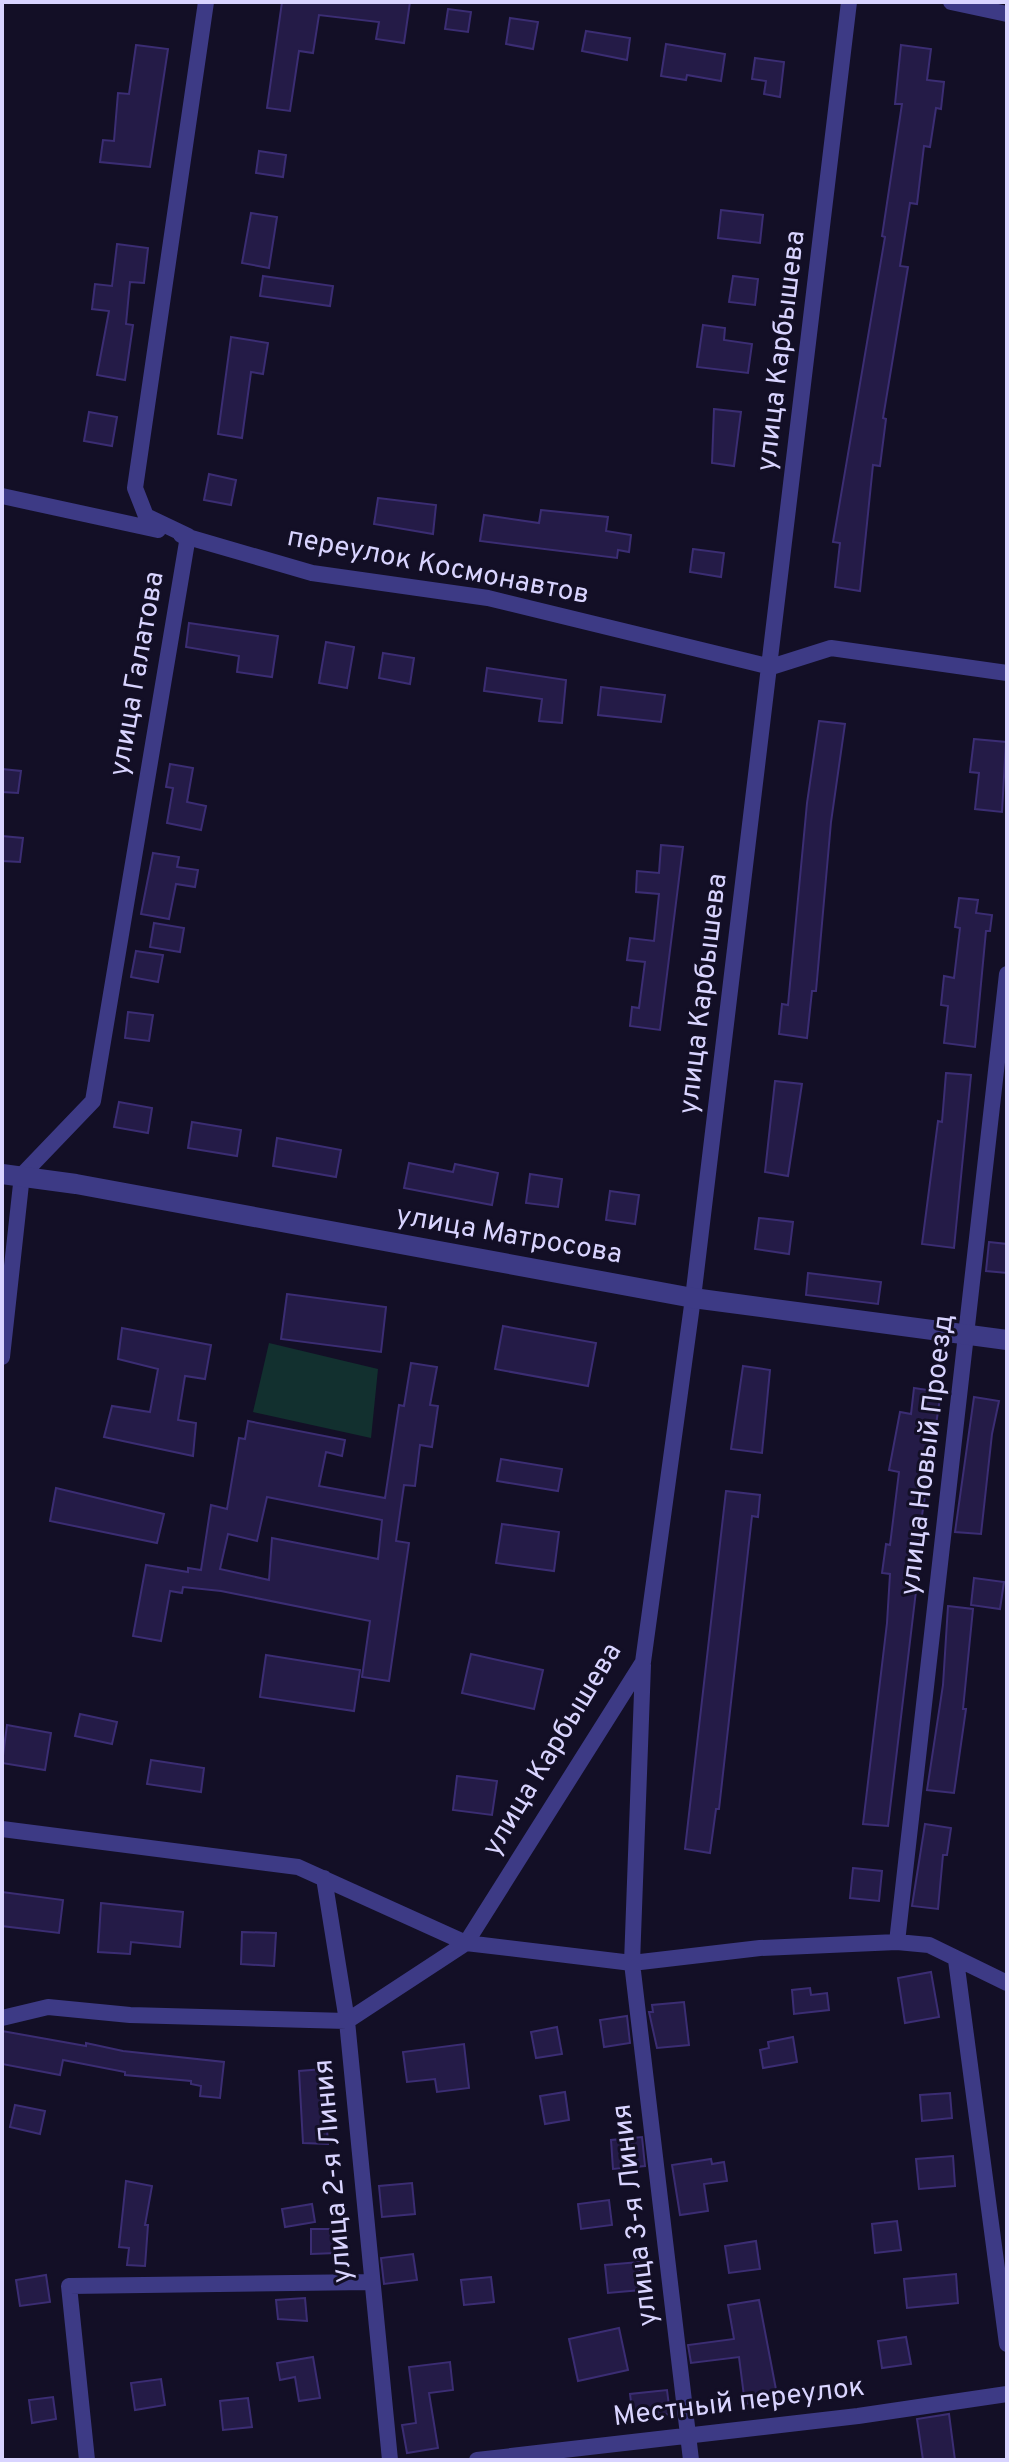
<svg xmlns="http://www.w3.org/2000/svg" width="1009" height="2462" font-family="Overpass,sans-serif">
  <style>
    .green { fill: #12302f }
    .building { fill: #241b47; stroke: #3b2d73; stroke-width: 2; fill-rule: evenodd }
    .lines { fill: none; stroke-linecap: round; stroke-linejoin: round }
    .minor { stroke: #3d3a85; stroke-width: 16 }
    .tertiary { stroke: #3d3a85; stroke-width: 20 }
    .labels { text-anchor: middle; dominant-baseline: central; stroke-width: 6; stroke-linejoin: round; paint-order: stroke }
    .street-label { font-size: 28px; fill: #d9d4ff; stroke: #130f26 }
  </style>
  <rect width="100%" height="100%" fill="#130f26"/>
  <path class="green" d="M269 1343 378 1369 371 1438 253 1412Z"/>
  <path class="building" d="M282 2H410L404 43 376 39 379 22 319 15 313 53 299 51 290 111 267 108Z
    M448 9 471 12 468 32 445 29Z
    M510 18 538 22 533 49 506 44Z
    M586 31 630 38 627 60 582 51Z
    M666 44 725 54 721 81 687 75 686 80 661 76Z
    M136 45 168 49 150 167 100 162 103 140 114 141 118 93 129 94Z
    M901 45 931 49 927 80 944 82 941 109 936 108 930 147 924 146 917 204 910 203 900 266 908 267 883 418 886 419 880 466 873 465 860 591 835 587 840 543 833 542 885 237 882 236 902 104H895Z
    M755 58 784 62 780 97 764 94 766 81 752 79Z
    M259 151 286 155 283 177 256 173Z
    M721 210 763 215 760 243 718 238Z
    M251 213 277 217 269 268 242 263Z
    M117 244 148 248 144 283 130 282 126 324 133 325 125 380 97 375 109 311 92 309 95 284 112 286Z
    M263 276 333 286 330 306 260 296Z
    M733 276 758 279 755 305 729 302Z
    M703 325 725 328 724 340 752 344 748 373 697 367Z
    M231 337 268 343 263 374 251 372 242 438 218 434Z
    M714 409 741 412 734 466 712 463Z
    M89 412 117 417 112 446 84 441Z
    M209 474 236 480 231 505 204 500Z
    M378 498 436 505 433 534 374 524Z
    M541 510 608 517 606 531 631 535 629 552 618 550 617 558 480 541 484 515 539 523Z
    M693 549 724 553 721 577 690 572Z
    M189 623 278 636 272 677 237 672 239 656 186 647Z
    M326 642 354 647 347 688 319 683Z
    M383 653 414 658 410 684 379 678Z
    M487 668 566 680 562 723 539 721 542 699 484 691Z
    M601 687 665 695 661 722 598 715Z
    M819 721 845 724 831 822 816 991H812L807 1038 779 1034 782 1004 788 1005 807 803Z
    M974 739 1006 742 1002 812 975 809 979 773 970 772Z
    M170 764 193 768 187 802 206 806 201 830 167 823 173 788 166 787Z
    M2 769 21 771 18 793 2 792Z
    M2 836 23 838 20 862 2 861Z
    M661 845 683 847 660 1030 630 1026 632 1007 639 1008 645 962 627 960 630 938 654 941 659 894 636 892 637 871 659 873Z
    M153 853 179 857 177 867 198 870 195 887 176 884 169 919 141 914Z
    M959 898 978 900 976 913 992 915 990 931H986L975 1047 944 1043 948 1006 941 1005 944 976 954 978 960 928 955 927Z
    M154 923 184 928 180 952 150 947Z
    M136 951 163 955 158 982 131 977Z
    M128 1012 153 1015 149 1041 125 1038Z
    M946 1073 971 1075 954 1248 922 1244 938 1121 942 1122Z
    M775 1081 802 1084 788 1176 765 1172Z
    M119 1102 152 1108 148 1133 114 1127Z
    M192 1122 241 1130 237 1156 188 1148Z
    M277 1138 341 1150 336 1177 273 1166Z
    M409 1163 453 1172 455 1164 498 1173 492 1205 404 1188Z
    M530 1174 562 1179 558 1207 526 1203Z
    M610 1191 639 1195 635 1224 606 1220Z
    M759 1218 793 1222 789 1254 755 1249Z
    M989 1242 1007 1244V1273L986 1271Z
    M808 1273 881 1282 878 1304 806 1295Z
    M287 1294 386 1307 381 1352 281 1339Z
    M503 1326 596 1343 588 1386 495 1369Z
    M122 1328 211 1345 205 1379 185 1376 178 1420 196 1423 193 1456 104 1437 112 1406 150 1412 158 1369 118 1359Z
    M411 1363 437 1367 430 1405 438 1406 432 1447 420 1445 415 1486 404 1485 396 1541 409 1543 389 1681 362 1677 370 1621 221 1591 183 1587 182 1593 170 1591 161 1641 133 1636 146 1565 188 1572V1568L201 1570 211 1505 227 1509 239 1438 245 1439 248 1421 345 1440 342 1456 326 1452 319 1486 385 1498 399 1405 404 1406ZM267 1497 382 1520 378 1559 272 1538 269 1580 220 1569 228 1534 257 1541Z
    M743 1366 770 1370 762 1453 731 1449Z
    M914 1388 941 1392 917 1548 921 1549 888 1826 863 1824 887 1623 890 1574 882 1573 886 1544 890 1545 899 1472 889 1470 900 1412 911 1414Z
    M974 1397 999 1401 992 1434 981 1534 955 1532Z
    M501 1459 562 1469 558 1491 497 1481Z
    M56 1488 164 1514 157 1543 50 1521Z
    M726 1491 760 1495 758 1517 752 1516 719 1809H716L710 1853 685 1849Z
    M502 1524 559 1532 554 1571 496 1563Z
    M974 1578 1004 1582 1000 1609 971 1605Z
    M948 1606 973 1609 963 1709H966L954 1793 927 1790 943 1685Z
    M471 1654 543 1670 534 1709 462 1693Z
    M266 1655 360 1670 354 1711 260 1697Z
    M80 1714 117 1722 112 1744 75 1736Z
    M7 1725 51 1733 45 1770 2 1763Z
    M151 1760 204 1768 201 1792 147 1784Z
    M457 1776 497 1781 492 1815 453 1810Z
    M925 1824 951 1828 947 1855H943L938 1909 912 1906Z
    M853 1868 882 1871 879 1901 850 1898Z
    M2 1892 63 1900 59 1933 2 1926Z
    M101 1903 183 1912 180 1947 131 1942 130 1954 98 1952Z
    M242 1932 276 1933 274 1966 241 1964Z
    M931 1972 939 2017 905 2023 898 1978Z
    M810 1988 811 1995 827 1993 829 2010 794 2014 792 1990Z
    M684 2002 689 2045 657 2048 649 2012H653L652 2005Z
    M627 2016 630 2043 604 2047 600 2020Z
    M557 2027 562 2054 536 2058 531 2032Z
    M2 2031 86 2046V2043L123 2051 224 2062 220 2098 200 2096 201 2086 191 2084V2081L125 2075V2072L63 2060 60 2075 2 2064Z
    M793 2037 797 2062 763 2068 760 2050 769 2048 768 2042Z
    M464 2044 469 2088 437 2092 435 2079 407 2082 403 2052Z
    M323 2069 328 2144 303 2143 299 2071Z
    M565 2092 569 2120 545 2124 540 2096Z
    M950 2093 952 2118 922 2121 920 2095Z
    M15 2105 45 2111 40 2134 10 2127Z
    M642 2137 645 2166 613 2169 611 2140Z
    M953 2156 955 2186 919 2189 916 2159Z
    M711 2159 712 2164 724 2162 727 2181 704 2184 708 2211 680 2215 672 2165Z
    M126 2181 152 2186 145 2225H148L145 2266 127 2265 129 2248 119 2247Z
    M412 2183 415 2214 382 2217 379 2186Z
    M609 2200 612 2225 581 2229 578 2204Z
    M312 2204 315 2222 285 2227 282 2209Z
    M897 2221 901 2250 875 2253 872 2224Z
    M311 2229H336V2253L311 2254Z
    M756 2241 760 2269 729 2273 725 2246Z
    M413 2254 417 2280 384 2284 381 2258Z
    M639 2262 641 2290 608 2293 605 2265Z
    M956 2274 958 2303 907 2308 904 2279Z
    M46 2275 50 2302 20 2306 16 2280Z
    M491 2277 494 2302 464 2305 461 2280Z
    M305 2298 307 2321 278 2319 276 2300Z
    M759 2300 778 2400 745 2404 739 2357 691 2363 688 2345 734 2339 728 2305Z
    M619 2328 628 2370 578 2381 569 2339Z
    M906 2337 911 2364 882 2368 878 2341Z
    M313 2357 320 2398 299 2401 295 2377 280 2380 277 2363Z
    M450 2362 453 2390 429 2393 438 2448 407 2453 402 2425 416 2423 409 2367Z
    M161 2379 165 2405 135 2410 131 2383Z
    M667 2390 670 2414 633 2418 630 2394Z
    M53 2397 56 2419 32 2423 29 2400Z
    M248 2398 252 2427 223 2430 220 2401Z
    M949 2414 955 2460H923L917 2419Z"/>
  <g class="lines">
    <path class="minor" d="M951 2 1007 14
      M2 496 158 530
      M181 535 312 573 488 598 771 667 831 648 1007 673
      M2 1357 22 1175 93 1101 188 536 146 516 135 488 206 2
      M643 1665 632 1963 691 2460
      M2 1829 298 1867 466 1943 632 1963 760 1948 897 1942 929 1945 1007 1983
      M324 1878 347 2021 390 2460
      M897 1942 1007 974
      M956 1960 1007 2344
      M2 2018 48 2007 130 2015 347 2021 466 1943 643 1662 693 1298 849 2
      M87 2460 69 2286 369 2282
      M477 2460 858 2416 1007 2394"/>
    <path class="tertiary" d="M2 1174 76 1184 693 1298 1007 1340"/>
  </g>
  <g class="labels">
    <g class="street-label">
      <text transform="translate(782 351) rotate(-83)">улица Карбышева</text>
      <text transform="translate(438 567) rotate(11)">переулок Космонавтов</text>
      <text transform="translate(138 674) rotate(-80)">улица Галатова</text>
      <text transform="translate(704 994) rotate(-83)">улица Карбышева</text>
      <text transform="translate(509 1236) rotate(10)">улица Матросова</text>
      <text transform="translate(928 1455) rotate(-83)">улица Новый Проезд</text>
      <text transform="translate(553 1750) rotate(-59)">улица Карбышева</text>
      <text transform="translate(334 2171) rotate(-95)">улица 2-я Линия</text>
      <text transform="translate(636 2215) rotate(-97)">улица 3-я Линия</text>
      <text transform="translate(739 2403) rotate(-7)">Местный переулок</text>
    </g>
  </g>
  <rect width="1009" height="2462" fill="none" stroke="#d9d4ff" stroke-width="8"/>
</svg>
